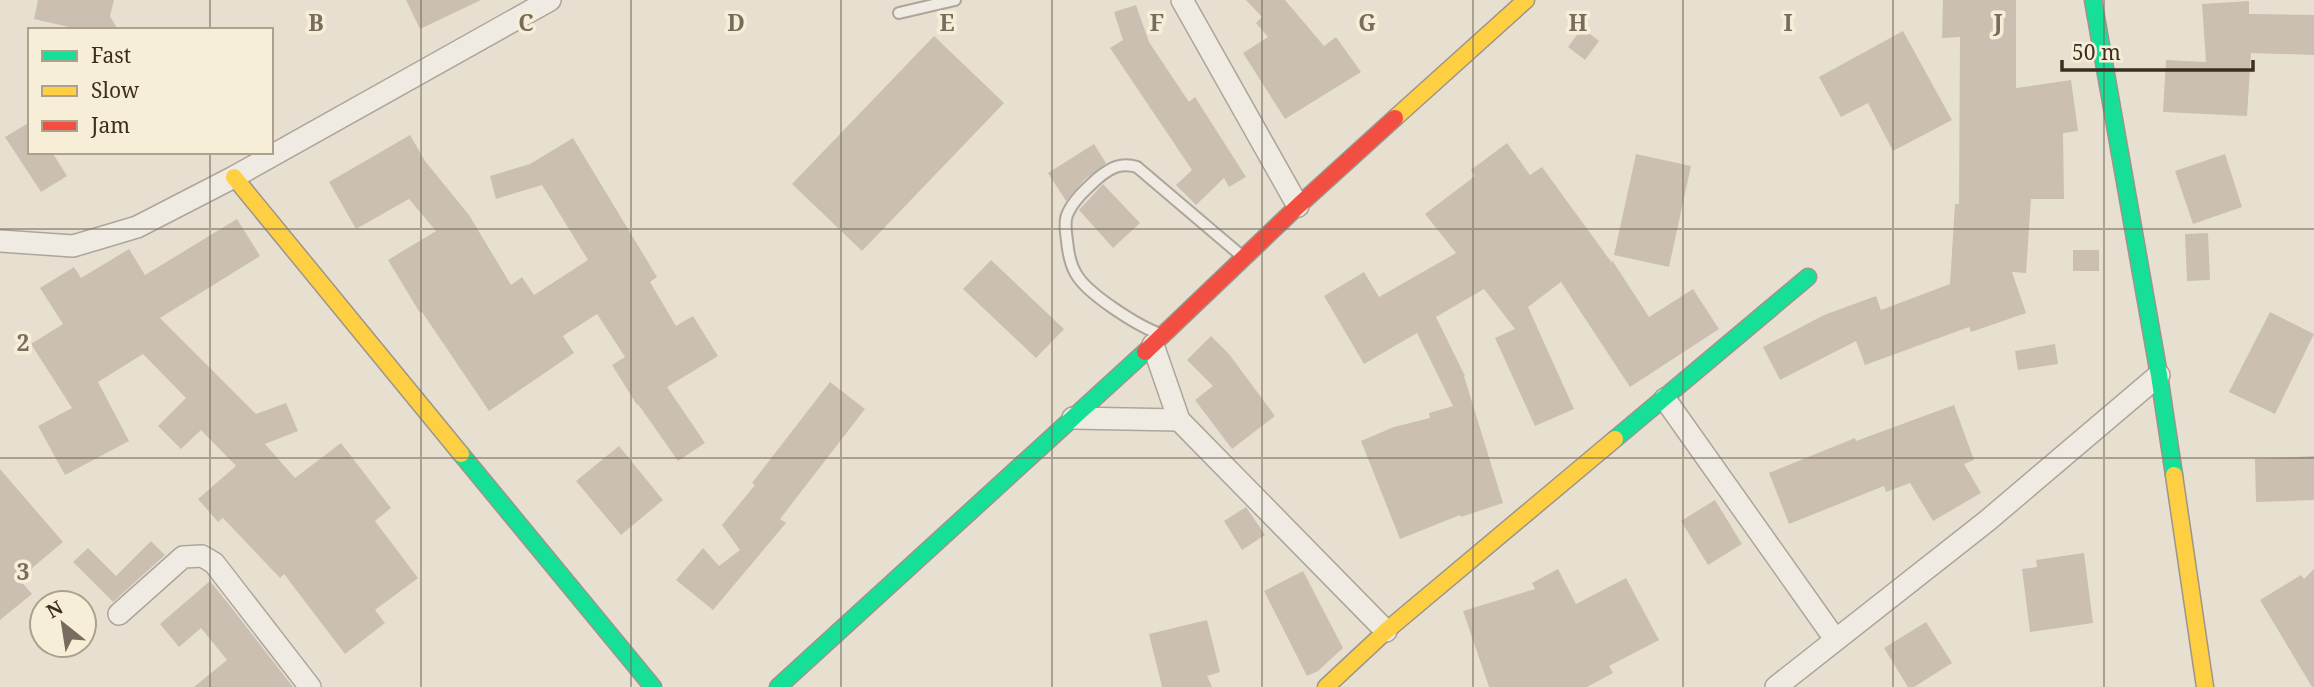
<svg xmlns="http://www.w3.org/2000/svg" width="2314" height="687" font-family="'Noto Serif',serif">
  <style>
    .building { fill: #cbbfb2 }
    .lines { fill: none; stroke-linecap: round; stroke-linejoin: round }
    .lane-casing { stroke: #ada599; stroke-width: 14 }
    .street-casing { stroke: #ada599; stroke-width: 24 }
    .fast-casing { stroke: #9c958a; stroke-width: 19 }
    .slow-casing { stroke: #9c958a; stroke-width: 19 }
    .jam-casing { stroke: #9c958a; stroke-width: 19 }
    .lane { stroke: #efebe3; stroke-width: 10 }
    .street { stroke: #efebe3; stroke-width: 21 }
    .fast { stroke: #16e098; stroke-width: 16 }
    .slow { stroke: #ffcf43; stroke-width: 16 }
    .jam { stroke: #f24e42; stroke-width: 16 }
    .grid { fill: none; stroke: #786c5e; stroke-width: 2; stroke-opacity: 0.55 }
    .grid-label { font-size: 23px; text-anchor: middle; font-weight: bold; fill: #786c5e; stroke: #f7eed8; stroke-width: 7; stroke-linejoin: round; paint-order: stroke }
  </style>
  <rect width="100%" height="100%" fill="#e7e0d1"/>
  <path class="building" d="M38 0H114L110 16 118 30H82L34 19Z
    M406 0H481L420 29Z
    M1246 0H1285L1324 46 1336 37 1361 72 1285 119 1243 53 1268 37 1256 23 1262 17Z
    M1943 0H2016V88L2071 80 2078 131 2063 133 2064 199H2031L2026 273 2012 272 2026 313 1971 332 1969 327 1865 365 1856 341 1780 380 1763 347 1824 315 1876 296 1881 310 1950 284 1955 204H1959L1960 37 1942 38Z
    M2249 1V14L2314 15V55L2251 53 2247 116 2163 112 2166 60 2206 62 2202 4Z
    M1136 5 1149 42 1189 102 1195 97 1246 177 1229 187 1224 178 1196 205 1176 185 1192 170 1110 48 1123 40 1114 12Z
    M1582 28 1599 41 1585 60 1568 47Z
    M1903 31 1952 120 1893 151 1868 103 1841 117 1819 77Z
    M934 36 1004 103 862 251 792 184Z
    M30 122V152H52L67 176 41 192 5 137Z
    M410 135 425 161 469 215 511 285 522 277 534 295 588 260 542 185 496 199 490 176 530 164 573 138 657 277 650 282 676 326 693 316 718 356 667 387 705 443 678 461 638 404 637 405 612 365 625 357 597 314 563 336 574 353 489 411 422 312 420 313 388 260 436 231 409 199 356 229 329 182Z
    M1507 143 1530 175 1542 167 1612 263V260L1649 317 1693 289 1719 329 1630 387 1561 282 1528 307 1574 409 1535 426 1495 338 1515 329 1484 289 1436 317 1465 376H1464L1503 503 1461 517 1460 515 1400 539 1361 441 1394 427 1430 418 1429 413 1453 406 1417 333 1364 364 1324 296 1364 272 1379 297 1456 253 1425 214 1475 176 1471 170Z
    M1094 144 1106 163 1084 180 1066 201 1048 173Z
    M1636 154 1691 166 1669 267 1614 255Z
    M2225 154 2242 207 2193 224 2175 171Z
    M1103 184 1140 223 1113 248 1079 210Z
    M237 219 260 256 160 318 256 414 286 403 298 431 265 444 295 478 341 443 391 508 375 521 418 578 375 610 385 623 345 654 284 574 280 578 223 518 218 522 198 499 236 466 201 430 181 449 158 426 186 398 143 354 98 382 129 441 65 475 38 426 72 408 31 344 63 324 40 288 74 267 81 278 129 249 145 275Z
    M2208 233 2210 280 2187 281 2185 234Z
    M2073 250H2099V271H2073Z
    M991 260 1064 329 1036 358 963 289Z
    M2270 312 2314 334 2275 414 2229 392Z
    M1211 336 1229 354 1275 416 1232 449 1195 400 1213 386 1187 360Z
    M2055 344 2058 364 2018 370 2015 351Z
    M830 382 865 409 780 519 786 523 713 610 676 580 703 548 719 566 740 550 722 525 755 485 752 483Z
    M1954 405 1974 460 1964 464 1981 493 1933 521 1910 483 1886 492 1884 486 1789 524 1769 473 1855 438 1856 441Z
    M619 446 663 500 621 535 576 481Z
    M2314 456V500L2256 502 2255 459Z
    M0 469 63 542 19 579 32 594 0 620Z
    M1715 500 1742 544 1708 565 1681 521Z
    M1246 507 1265 535 1242 550 1224 521Z
    M151 541 165 555 113 602 73 562 88 548 116 576Z
    M2084 553 2093 623 2030 632 2022 569 2037 567 2036 560Z
    M1558 569 1576 604 1626 578 1659 640 1609 666 1613 673 1587 687H1489L1463 611 1535 589 1532 583Z
    M2314 569V687H2312L2260 600 2301 575 2304 579Z
    M1303 571 1343 648 1318 671 1307 676 1264 591Z
    M210 581 231 607 293 687H194L227 660 201 628 179 647 160 624Z
    M1207 620 1220 672 1207 676 1212 687H1162L1149 634Z
    M1926 622 1952 663 1914 687H1908L1884 648Z"/>
  <g class="lines">
    <g class="lane-casing">
      <path id="lane" d="M899 13 955 0
        M1160 334C1138 326 1085 293 1075 272 1070 263 1068 251 1067 241 1066 232 1064 223 1067 215 1073 200 1087 188 1098 178 1110 168 1121 162 1137 167L1243 257"/>
    </g>
    <g class="street-casing">
      <path id="street" d="M1182 0 1298 206
        M0 241 73 246 137 227 234 177 550 0
        M1153 345 1179 420
        M1665 399 1835 639
        M1073 418 1179 420 1386 631
        M119 614 183 557 202 556 214 563 310 687
        M1776 687 1987 521 2159 375"/>
    </g>
    <g class="fast-casing">
      <path id="fast" d="M2093 0 2159 375 2174 475
        M1615 439 1808 277
        M461 454 653 687
        M778 687 1145 352"/>
    </g>
    <g class="slow-casing">
      <path id="slow" d="M1395 118 1526 0
        M234 177 461 454
        M2174 475 2205 687
        M1326 687 1386 631 1615 439"/>
    </g>
    <g class="jam-casing">
      <path id="jam" d="M1145 352 1298 206 1395 118"/>
    </g>
    <use href="#lane" class="lane"/>
    <use href="#street" class="street"/>
    <use href="#fast" class="fast"/>
    <use href="#slow" class="slow"/>
    <use href="#jam" class="jam"/>
  </g>
  <path class="grid" d="M210 0V30M421 0V687M631 0V687M841 0V687M1052 0V687M1262 0V687M1473 0V687M1683 0V687M1893 0V687M2104 0V687M210 152V687M0 229H2314M0 458H2314"/>
  <g class="grid-label">
    <text x="316" y="31">B</text>
    <text x="526" y="31">C</text>
    <text x="736" y="31">D</text>
    <text x="947" y="31">E</text>
    <text x="1157" y="31">F</text>
    <text x="1367" y="31">G</text>
    <text x="1578" y="31">H</text>
    <text x="1788" y="31">I</text>
    <text x="1998" y="31">J</text>
    <text x="23" y="351">2</text>
    <text x="23" y="580">3</text>
  </g>
  <rect x="28" y="28" width="245" height="126" fill="#f7eed8" stroke="#ada18e" stroke-width="2"/>
  <rect x="42" y="51" width="35" height="10" fill="#16e098" stroke="#ada18e" stroke-width="2"/>
  <text x="91" y="63" font-size="21" fill="#3d2e20">Fast</text>
  <rect x="42" y="86" width="35" height="10" fill="#ffcf43" stroke="#ada18e" stroke-width="2"/>
  <text x="91" y="98" font-size="21" fill="#3d2e20">Slow</text>
  <rect x="42" y="121" width="35" height="10" fill="#f24e42" stroke="#ada18e" stroke-width="2"/>
  <text x="91" y="133" font-size="21" fill="#3d2e20">Jam</text>
  <g transform="translate(63 624) rotate(330)"><circle r="33" fill="#f7eed8" stroke="#ada18e" stroke-width="2"/>
  <path d="M0-5L12 26L0 18L-12 26Z" fill="#786c5e"/>
  <text y="-10" font-size="19" font-weight="bold" text-anchor="middle" fill="#3d2e20">N</text>
  </g>
  <path d="M2062 60v10h191v-10" fill="none" stroke="#3d2e20" stroke-width="3.5"/>
  <text x="2072" y="60" font-size="21" fill="#3d2e20" stroke="#f7eed8" stroke-width="5" paint-order="stroke">50 m</text>
</svg>
